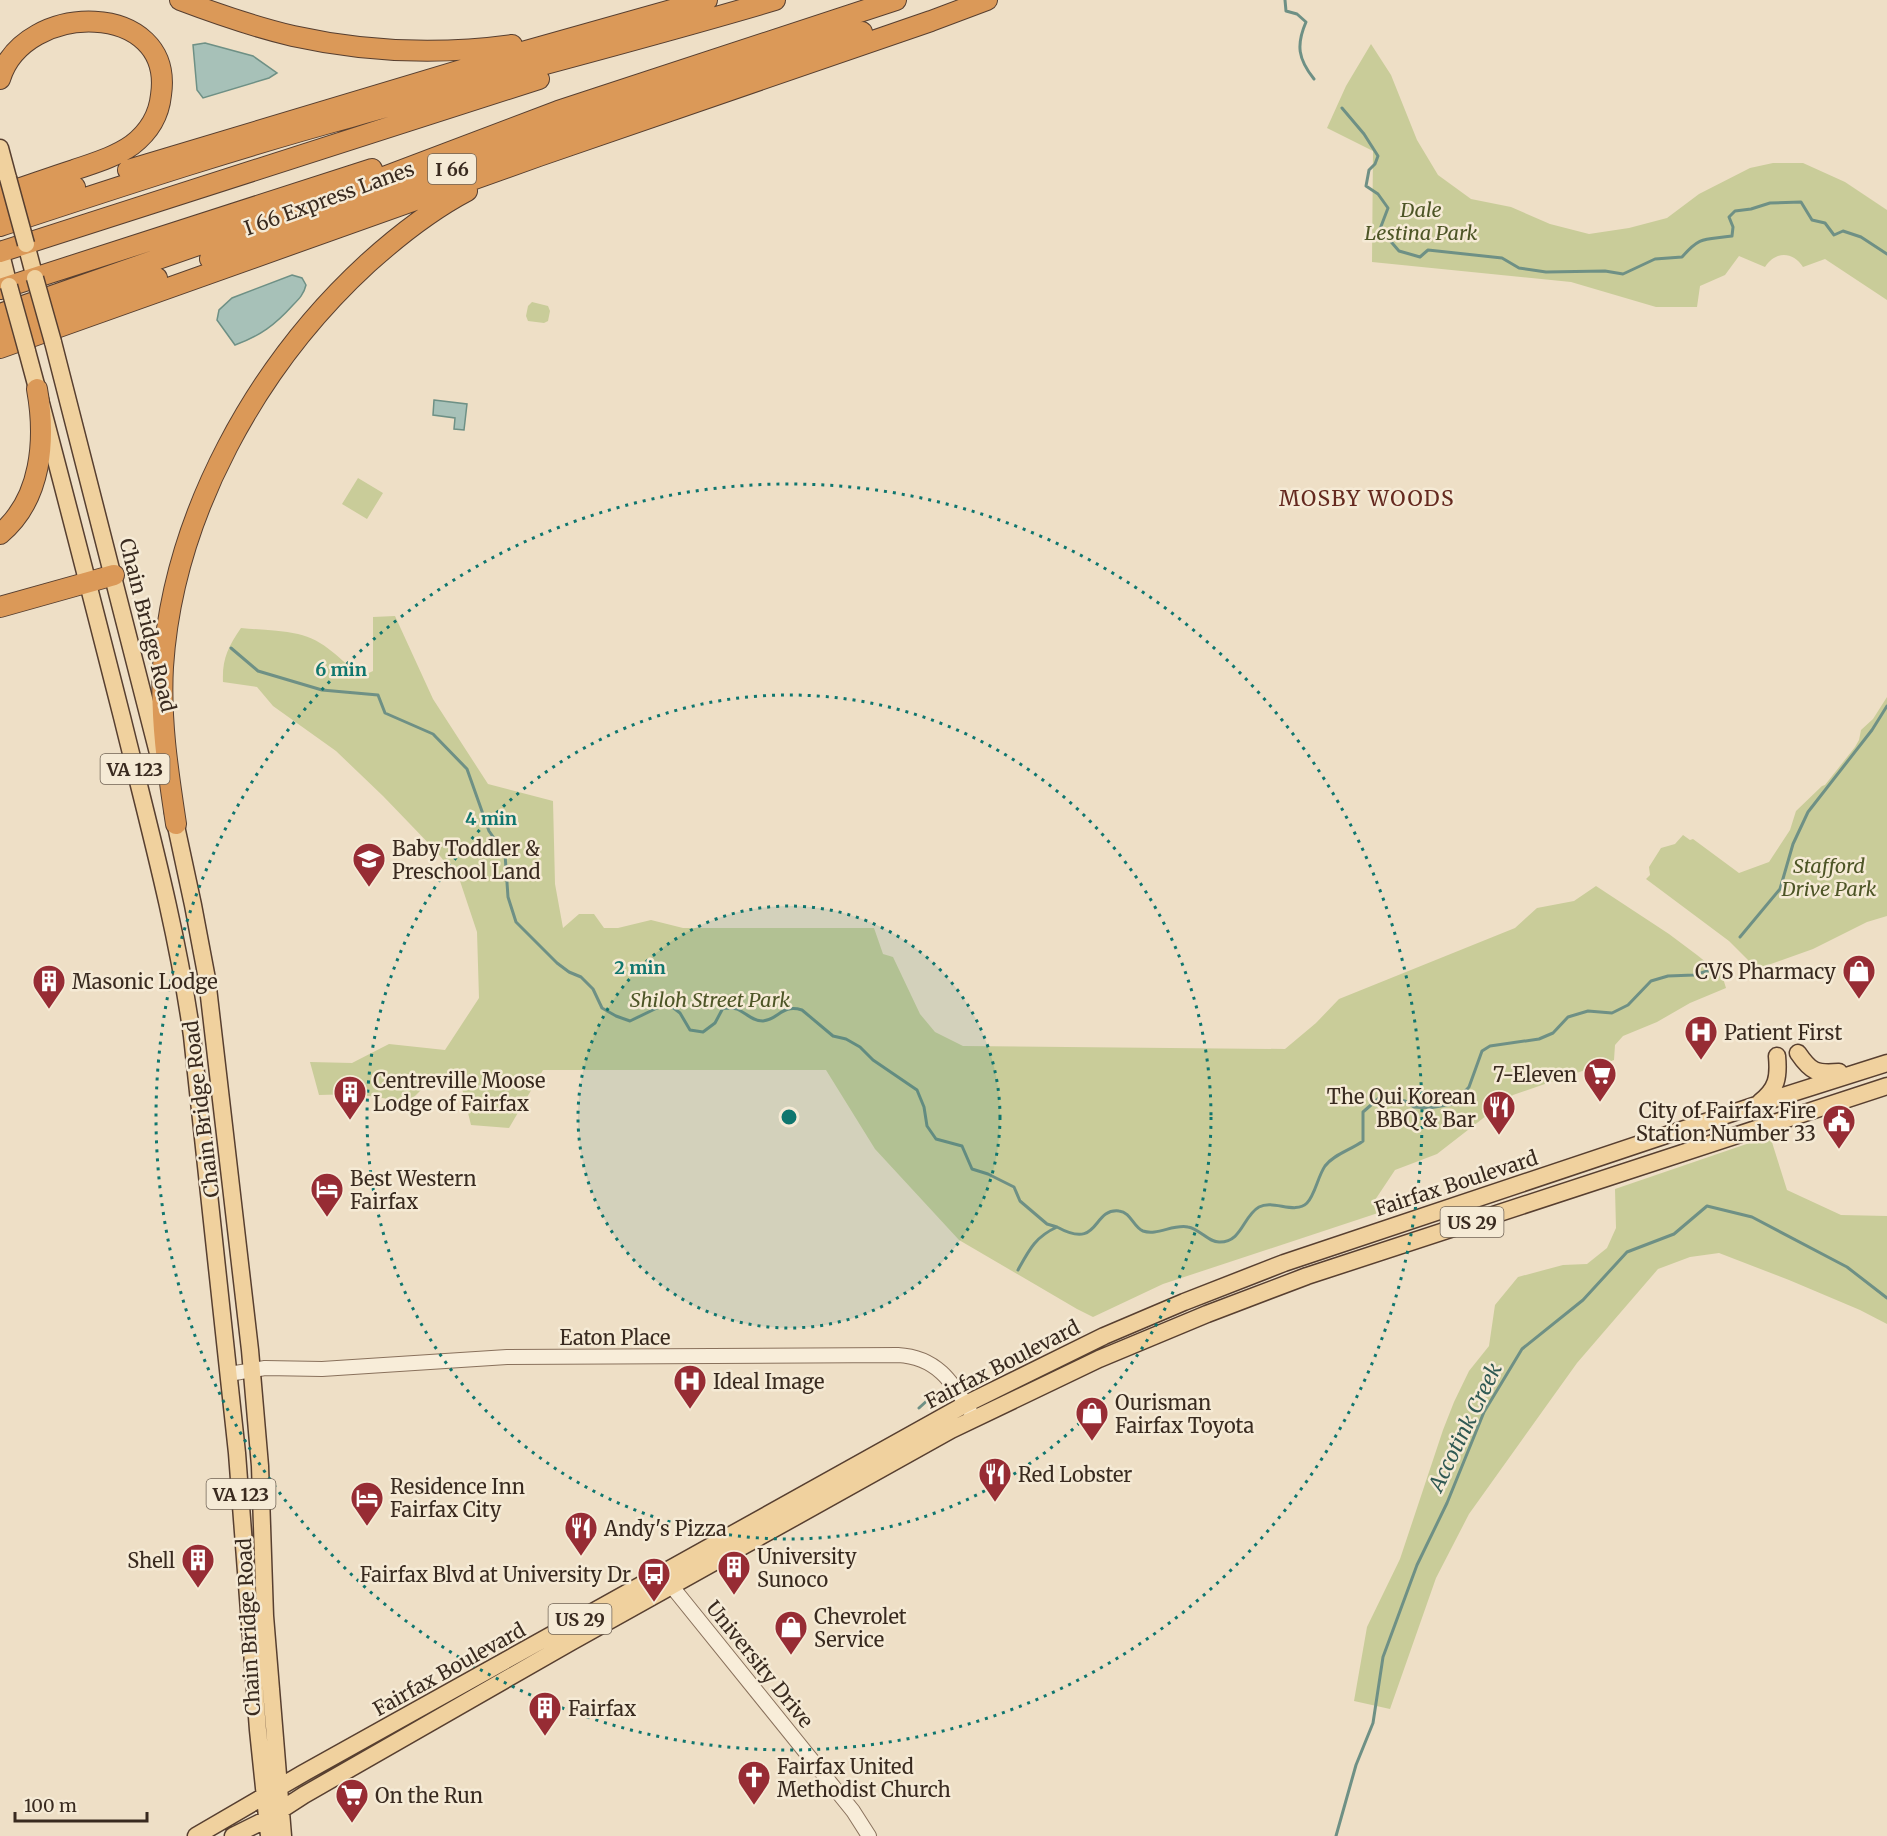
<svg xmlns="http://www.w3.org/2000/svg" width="1887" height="1836" font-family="Merriweather,serif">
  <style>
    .green { fill: #c9cc99 }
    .water { fill: #a7c1b8; stroke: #6e9085; stroke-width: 1.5 }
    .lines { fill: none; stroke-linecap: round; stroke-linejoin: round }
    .stream { stroke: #6e9085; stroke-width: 3 }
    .minor-casing { stroke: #89715c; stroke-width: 16 }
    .major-casing { stroke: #573f30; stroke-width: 19 }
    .highway-casing { stroke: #573f30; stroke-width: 22 }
    .minor { stroke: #f8edd9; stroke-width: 14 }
    .major { stroke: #f0d19e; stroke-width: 16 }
    .highway { stroke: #db9958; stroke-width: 20 }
    .major-bridge-casing { stroke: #573f30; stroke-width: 19; stroke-linecap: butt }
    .major-bridge { stroke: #f0d19e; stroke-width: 16 }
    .ring { fill: none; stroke: #0f766e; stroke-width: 3; stroke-dasharray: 3 6 }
    .labels { text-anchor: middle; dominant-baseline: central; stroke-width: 5; stroke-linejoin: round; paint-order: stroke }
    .shield { fill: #f5ead5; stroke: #716456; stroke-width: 1.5 }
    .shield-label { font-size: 18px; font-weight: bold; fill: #392a1f }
    .street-label { font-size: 20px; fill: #392a1f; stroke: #f5ead5 }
    .park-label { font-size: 20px; font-style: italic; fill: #4d5526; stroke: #f5ead5 }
    .poi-label { font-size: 20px; fill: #392a1f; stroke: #f5ead5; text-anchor: start }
    .neighbourhood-label { font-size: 21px; letter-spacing: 1.5px; fill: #65291f; stroke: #f5ead5 }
    .water-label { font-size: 21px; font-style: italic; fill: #2f5953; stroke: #f5ead5 }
    .centre { fill: #0f766e; stroke: #f5ead5; stroke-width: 3 }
    .ring-label { font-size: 18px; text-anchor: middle; font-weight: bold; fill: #0f766e; stroke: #f5ead5; stroke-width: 5; stroke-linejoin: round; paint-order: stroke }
  </style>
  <rect width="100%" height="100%" fill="#eedfc6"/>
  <path class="green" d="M1371 44 1391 75 1417 140 1438 175 1471 199 1511 207 1550 224 1589 234 1629 228 1667 218 1699 194 1750 168 1773 163H1803L1845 182 1887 210V300L1825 259 1803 267C1793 251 1775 251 1765 267L1739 256 1725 275 1700 286 1697 307H1656L1571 282 1372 262 1373 151 1327 128 1346 86Z
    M532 302 548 306 550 311 548 321 544 323 528 321 526 316 528 306Z
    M358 478 383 493 367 519 342 504Z
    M395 616 433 699 488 784 553 801 555 884 563 928 579 914H594L604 928H618L651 920 683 928H874L883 954 893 957 920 1014 935 1032 963 1046 1285 1049 1316 1023 1339 999 1515 928 1537 908 1574 901 1596 886 1669 934 1697 955 1722 975 1726 988 1690 1003 1657 1022 1623 1036 1615 1045 1614 1060 1513 1095 1437 1154 1395 1170 1375 1200 1378 1213 1163 1284 1093 1317 1077 1309 959 1240 875 1149 826 1070H543L509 1128 471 1125 459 1076 430 1081 409 1102 355 1094 319 1095 310 1062 352 1063 389 1044 445 1050 479 998 477 932 460 881 436 851 383 796 336 751 273 706 257 687 223 682C222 659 228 647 241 628 260 630 280 630 298 634 323 639 343 661 360 677L373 671V617Z
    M1887 697V916L1867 922 1813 949 1757 969 1729 941 1646 879 1650 875 1649 867 1661 848 1675 844 1683 835 1690 840 1693 839 1739 873 1769 862 1790 830 1796 811 1822 786 1825 785 1855 747 1859 740 1861 730 1873 719Z
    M1770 1136 1787 1190 1841 1215 1887 1216V1324L1860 1310 1789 1280 1719 1253 1690 1257 1658 1269 1577 1363 1469 1514 1436 1578 1390 1709 1354 1701 1367 1627 1400 1559 1443 1430 1454 1402 1469 1371 1489 1346 1495 1305 1518 1277 1563 1265 1587 1264 1607 1248 1616 1228 1615 1189Z"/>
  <path class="water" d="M205 43 253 56 277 73 269 78 203 98 197 90 193 45Z
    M292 275 302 278 306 285C304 294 299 299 293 305 275 325 260 336 235 345L217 320 219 310 232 298Z
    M434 400 467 404 464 430 454 429 455 418 433 415Z"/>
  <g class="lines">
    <path class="stream" d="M1285 0 1286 11 1297 14 1306 22C1296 45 1298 59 1314 79
      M1342 108 1364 134 1378 156 1375 164 1369 170 1366 186 1378 194 1388 208 1380 229 1399 251 1420 257 1428 250 1502 258 1519 268 1546 272 1605 271 1623 274 1655 259 1682 257C1701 235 1705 240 1732 236L1733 227 1729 217 1735 211 1751 209 1770 203 1801 202 1812 220 1825 223 1834 235 1843 231 1861 237 1887 254
      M231 648 258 671 322 690 378 695 385 713 433 734 467 769 489 831 505 854 508 897 516 922 557 963 569 972 581 977 593 989 602 1008 616 1016 630 1021 659 1007 671 1006 680 1013 690 1030 703 1032 715 1023 723 1008C727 1008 733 1008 737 1009 746 1013 752 1021 763 1021 780 1019 781 1004 802 1010L833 1036 846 1039 860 1047 873 1060 917 1090 924 1107 927 1126 936 1139 962 1146 972 1169 988 1174 1014 1187 1020 1201 1047 1224 1057 1227
      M1740 937 1780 889 1793 844 1808 812 1872 730 1887 706
      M1018 1270C1029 1250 1035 1237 1057 1227 1101 1251 1091 1208 1119 1211 1131 1212 1133 1227 1143 1231 1157 1236 1173 1224 1188 1227 1200 1229 1209 1243 1220 1242 1242 1242 1243 1216 1259 1207 1273 1199 1295 1215 1307 1203 1315 1195 1318 1176 1325 1166 1334 1154 1351 1150 1363 1141V1112L1379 1098H1392L1405 1101 1414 1107 1429 1108 1453 1104 1469 1087 1482 1051 1490 1046 1539 1039 1553 1033 1568 1017 1588 1011 1612 1013 1628 1005 1651 981 1668 976 1694 975 1711 970
      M919 1408 931 1397
      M1336 1836 1356 1765 1373 1723 1383 1657 1417 1565 1447 1503 1484 1412 1522 1349 1583 1300 1627 1252 1674 1234 1707 1206 1752 1217 1847 1267 1887 1298"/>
    <g class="minor-casing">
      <path id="minor" d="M229 1374 265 1368 322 1369 507 1357 898 1355C936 1357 952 1381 970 1411
        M665 1578 853 1811 869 1836"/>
    </g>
    <g class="major-casing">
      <path id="major" d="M0 148 8 178
        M26 244 35 278
        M0 250 9 286
        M53 342 160 761
        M27 351C60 473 91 595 122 717 148 823 177 928 192 1036L237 1453 258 1730 269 1836
        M173 812 193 905 207 979 250 1350 260 1466 265 1616 283 1836
        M1798 1053C1811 1072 1816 1074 1839 1072
        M1760 1102C1777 1089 1779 1077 1777 1056
        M196 1836 302 1774 966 1404 1104 1336 1184 1302 1284 1263 1777 1098 1887 1063
        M233 1836 267 1819 304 1795 571 1642 951 1430 1099 1359 1207 1314 1307 1276 1887 1086"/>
    </g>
    <g class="highway-casing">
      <path id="highway" d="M180 0C217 14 255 27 293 36 365 52 439 55 512 45
        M0 79C24 0 175 0 161 95 159 115 149 132 132 145 115 157 94 163 74 170 49 178 25 187 0 195
        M128 170 515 54 707 0
        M0 211 75 187
        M0 226C116 188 233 149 351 117 492 77 634 42 775 0
        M0 252 539 79
        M210 259 387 193 650 99 862 32
        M0 289 372 169
        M0 314 270 220 558 111 896 0
        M0 332 157 278
        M0 348 539 156 931 21 987 0
        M0 534C42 499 46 439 37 389
        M0 607 114 575
        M176 824C168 771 160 720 163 667 173 515 257 365 368 263 398 236 431 210 467 191"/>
    </g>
    <use href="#minor" class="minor"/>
    <use href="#major" class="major"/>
    <use href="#highway" class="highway"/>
    <g class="major-bridge-casing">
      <path id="major-bridge" d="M8 178 26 244
        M35 278 53 342
        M9 286 27 351"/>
    </g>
    <use href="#major-bridge" class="major-bridge"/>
  </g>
  <circle cx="789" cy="1117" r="211" fill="#0f766e" fill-opacity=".12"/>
  <g class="ring">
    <circle cx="789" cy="1117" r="211"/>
    <circle cx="789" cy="1117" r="422"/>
    <circle cx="789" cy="1117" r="633"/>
  </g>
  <defs>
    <g id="school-pin" transform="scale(1.725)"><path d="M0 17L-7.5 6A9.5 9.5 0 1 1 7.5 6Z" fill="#972c34" stroke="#f5ead5"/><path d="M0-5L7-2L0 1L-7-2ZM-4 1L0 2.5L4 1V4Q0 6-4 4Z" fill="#fff"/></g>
    <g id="shop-pin" transform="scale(1.725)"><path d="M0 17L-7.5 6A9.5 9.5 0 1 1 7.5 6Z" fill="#972c34" stroke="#f5ead5"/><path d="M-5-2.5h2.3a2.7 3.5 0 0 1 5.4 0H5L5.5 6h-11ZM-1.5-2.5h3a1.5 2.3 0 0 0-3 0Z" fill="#fff"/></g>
    <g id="building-pin" transform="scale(1.725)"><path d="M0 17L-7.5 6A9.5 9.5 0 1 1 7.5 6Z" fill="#972c34" stroke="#f5ead5"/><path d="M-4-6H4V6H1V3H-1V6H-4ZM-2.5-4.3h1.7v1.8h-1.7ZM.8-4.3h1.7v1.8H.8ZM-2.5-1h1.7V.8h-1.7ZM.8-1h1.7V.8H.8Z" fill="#fff"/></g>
    <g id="hospital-pin" transform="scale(1.725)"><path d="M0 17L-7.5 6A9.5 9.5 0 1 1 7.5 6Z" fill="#972c34" stroke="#f5ead5"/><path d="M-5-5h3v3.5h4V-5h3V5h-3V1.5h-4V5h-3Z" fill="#fff"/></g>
    <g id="supermarket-pin" transform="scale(1.725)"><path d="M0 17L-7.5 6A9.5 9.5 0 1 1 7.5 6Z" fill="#972c34" stroke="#f5ead5"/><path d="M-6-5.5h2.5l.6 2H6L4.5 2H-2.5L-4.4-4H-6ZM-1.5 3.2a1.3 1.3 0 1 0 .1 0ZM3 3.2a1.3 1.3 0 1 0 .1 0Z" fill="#fff"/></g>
    <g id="restaurant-pin" transform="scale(1.725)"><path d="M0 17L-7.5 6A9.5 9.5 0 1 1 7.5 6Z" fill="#972c34" stroke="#f5ead5"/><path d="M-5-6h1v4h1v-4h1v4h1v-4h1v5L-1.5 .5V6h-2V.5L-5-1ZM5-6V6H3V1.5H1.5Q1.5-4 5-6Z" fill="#fff"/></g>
    <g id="civic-pin" transform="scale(1.725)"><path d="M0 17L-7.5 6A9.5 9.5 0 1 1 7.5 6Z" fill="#972c34" stroke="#f5ead5"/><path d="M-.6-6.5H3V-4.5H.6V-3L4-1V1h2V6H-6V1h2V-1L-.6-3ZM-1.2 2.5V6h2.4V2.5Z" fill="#fff"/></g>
    <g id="hotel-pin" transform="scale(1.725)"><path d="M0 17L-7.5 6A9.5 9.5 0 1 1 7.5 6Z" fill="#972c34" stroke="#f5ead5"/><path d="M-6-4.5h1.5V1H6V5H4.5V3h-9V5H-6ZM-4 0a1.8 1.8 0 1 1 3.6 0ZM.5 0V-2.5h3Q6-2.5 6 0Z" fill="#fff"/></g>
    <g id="bus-pin" transform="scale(1.725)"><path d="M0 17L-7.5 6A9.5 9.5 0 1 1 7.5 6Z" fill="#972c34" stroke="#f5ead5"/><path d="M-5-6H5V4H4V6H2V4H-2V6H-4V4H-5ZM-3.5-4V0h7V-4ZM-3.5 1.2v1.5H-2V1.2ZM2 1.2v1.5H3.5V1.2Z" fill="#fff"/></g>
    <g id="church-pin" transform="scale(1.725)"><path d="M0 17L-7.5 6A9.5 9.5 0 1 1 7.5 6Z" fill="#972c34" stroke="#f5ead5"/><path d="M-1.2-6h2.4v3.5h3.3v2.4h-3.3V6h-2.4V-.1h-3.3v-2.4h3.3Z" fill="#fff"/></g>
  </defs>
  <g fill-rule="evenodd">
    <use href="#school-pin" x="369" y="859"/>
    <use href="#shop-pin" x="1859" y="971"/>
    <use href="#building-pin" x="49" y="981"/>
    <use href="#hospital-pin" x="1701" y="1032"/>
    <use href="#supermarket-pin" x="1600" y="1074"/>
    <use href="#building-pin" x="350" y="1092"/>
    <use href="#restaurant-pin" x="1499" y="1107"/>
    <use href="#civic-pin" x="1839" y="1121"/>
    <use href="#hotel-pin" x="327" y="1189"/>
    <use href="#hospital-pin" x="690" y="1381"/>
    <use href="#shop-pin" x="1092" y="1413"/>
    <use href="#restaurant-pin" x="995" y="1474"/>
    <use href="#hotel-pin" x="367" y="1498"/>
    <use href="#restaurant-pin" x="581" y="1528"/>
    <use href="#building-pin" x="198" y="1560"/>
    <use href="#building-pin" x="734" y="1567"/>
    <use href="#bus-pin" x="654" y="1574"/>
    <use href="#shop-pin" x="791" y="1627"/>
    <use href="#building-pin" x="545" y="1708"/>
    <use href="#church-pin" x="754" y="1777"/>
    <use href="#supermarket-pin" x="352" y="1795"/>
  </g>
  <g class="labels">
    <g class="shield">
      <rect x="428" y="154" width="48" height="30" rx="4.5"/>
      <rect x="100.5" y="754" width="69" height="30" rx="4.5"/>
      <rect x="1440.5" y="1207" width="63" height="30" rx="4.5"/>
      <rect x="206.5" y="1479" width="69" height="30" rx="4.5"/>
      <rect x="548.5" y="1604" width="63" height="30" rx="4.5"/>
    </g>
    <g class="shield-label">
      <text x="452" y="169">I 66</text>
      <text x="135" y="769">VA 123</text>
      <text x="1472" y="1222">US 29</text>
      <text x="241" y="1494">VA 123</text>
      <text x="580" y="1619">US 29</text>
    </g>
    <g class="street-label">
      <text transform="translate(329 198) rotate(-20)">I 66 Express Lanes</text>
      <text transform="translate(148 625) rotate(76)">Chain Bridge Road</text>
      <text transform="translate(201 1109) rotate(-97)">Chain Bridge Road</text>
      <text transform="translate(1456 1183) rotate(-18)">Fairfax Boulevard</text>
      <text x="615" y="1337">Eaton Place</text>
      <text transform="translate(1002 1364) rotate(-27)">Fairfax Boulevard</text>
      <text transform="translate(248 1627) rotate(-93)">Chain Bridge Road</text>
      <text transform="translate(760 1664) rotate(51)">University Drive</text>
      <text transform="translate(449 1669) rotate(-29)">Fairfax Boulevard</text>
    </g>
    <g class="park-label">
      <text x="1421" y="209">Dale<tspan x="1421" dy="23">Lestina Park</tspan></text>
      <text x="1829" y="865">Stafford<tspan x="1829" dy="23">Drive Park</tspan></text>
      <text x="710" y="999">Shiloh Street Park</text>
    </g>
    <g class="poi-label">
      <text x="392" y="848">Baby Toddler &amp;<tspan x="392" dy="23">Preschool Land</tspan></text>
      <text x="1836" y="971" text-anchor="end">CVS Pharmacy</text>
      <text x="72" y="981">Masonic Lodge</text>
      <text x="1724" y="1032">Patient First</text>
      <text x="1577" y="1074" text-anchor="end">7-Eleven</text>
      <text x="373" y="1080">Centreville Moose<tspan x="373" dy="23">Lodge of Fairfax</tspan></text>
      <text x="1476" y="1096" text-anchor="end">The Qui Korean<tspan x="1476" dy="23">BBQ &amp; Bar</tspan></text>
      <text x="1816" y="1110" text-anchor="end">City of Fairfax Fire<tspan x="1816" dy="23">Station Number 33</tspan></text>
      <text x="350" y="1178">Best Western<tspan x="350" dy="23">Fairfax</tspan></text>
      <text x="713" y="1381">Ideal Image</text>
      <text x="1115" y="1402">Ourisman<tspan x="1115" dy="23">Fairfax Toyota</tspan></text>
      <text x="1018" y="1474">Red Lobster</text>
      <text x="390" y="1486">Residence Inn<tspan x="390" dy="23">Fairfax City</tspan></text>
      <text x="604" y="1528">Andy's Pizza</text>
      <text x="757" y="1556">University<tspan x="757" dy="23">Sunoco</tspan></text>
      <text x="175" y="1560" text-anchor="end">Shell</text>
      <text x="631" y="1574" text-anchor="end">Fairfax Blvd at University Dr</text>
      <text x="814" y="1616">Chevrolet<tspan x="814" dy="23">Service</tspan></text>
      <text x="568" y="1708">Fairfax</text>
      <text x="777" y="1766">Fairfax United<tspan x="777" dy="23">Methodist Church</tspan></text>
      <text x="375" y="1795">On the Run</text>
    </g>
    <g class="neighbourhood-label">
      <text x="1367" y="498">MOSBY WOODS</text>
    </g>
    <g class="water-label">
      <text transform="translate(1465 1427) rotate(-64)">Accotink Creek</text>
    </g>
  </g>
  <circle cx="789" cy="1117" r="9" class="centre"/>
  <g class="ring-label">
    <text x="341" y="676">6 min</text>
    <text x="491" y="825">4 min</text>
    <text x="640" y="974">2 min</text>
  </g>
  <path d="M15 1812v9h132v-9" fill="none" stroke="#392a1f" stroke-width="3"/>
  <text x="24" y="1812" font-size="18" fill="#392a1f" stroke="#f5ead5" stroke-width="4.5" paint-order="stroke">100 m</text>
</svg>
